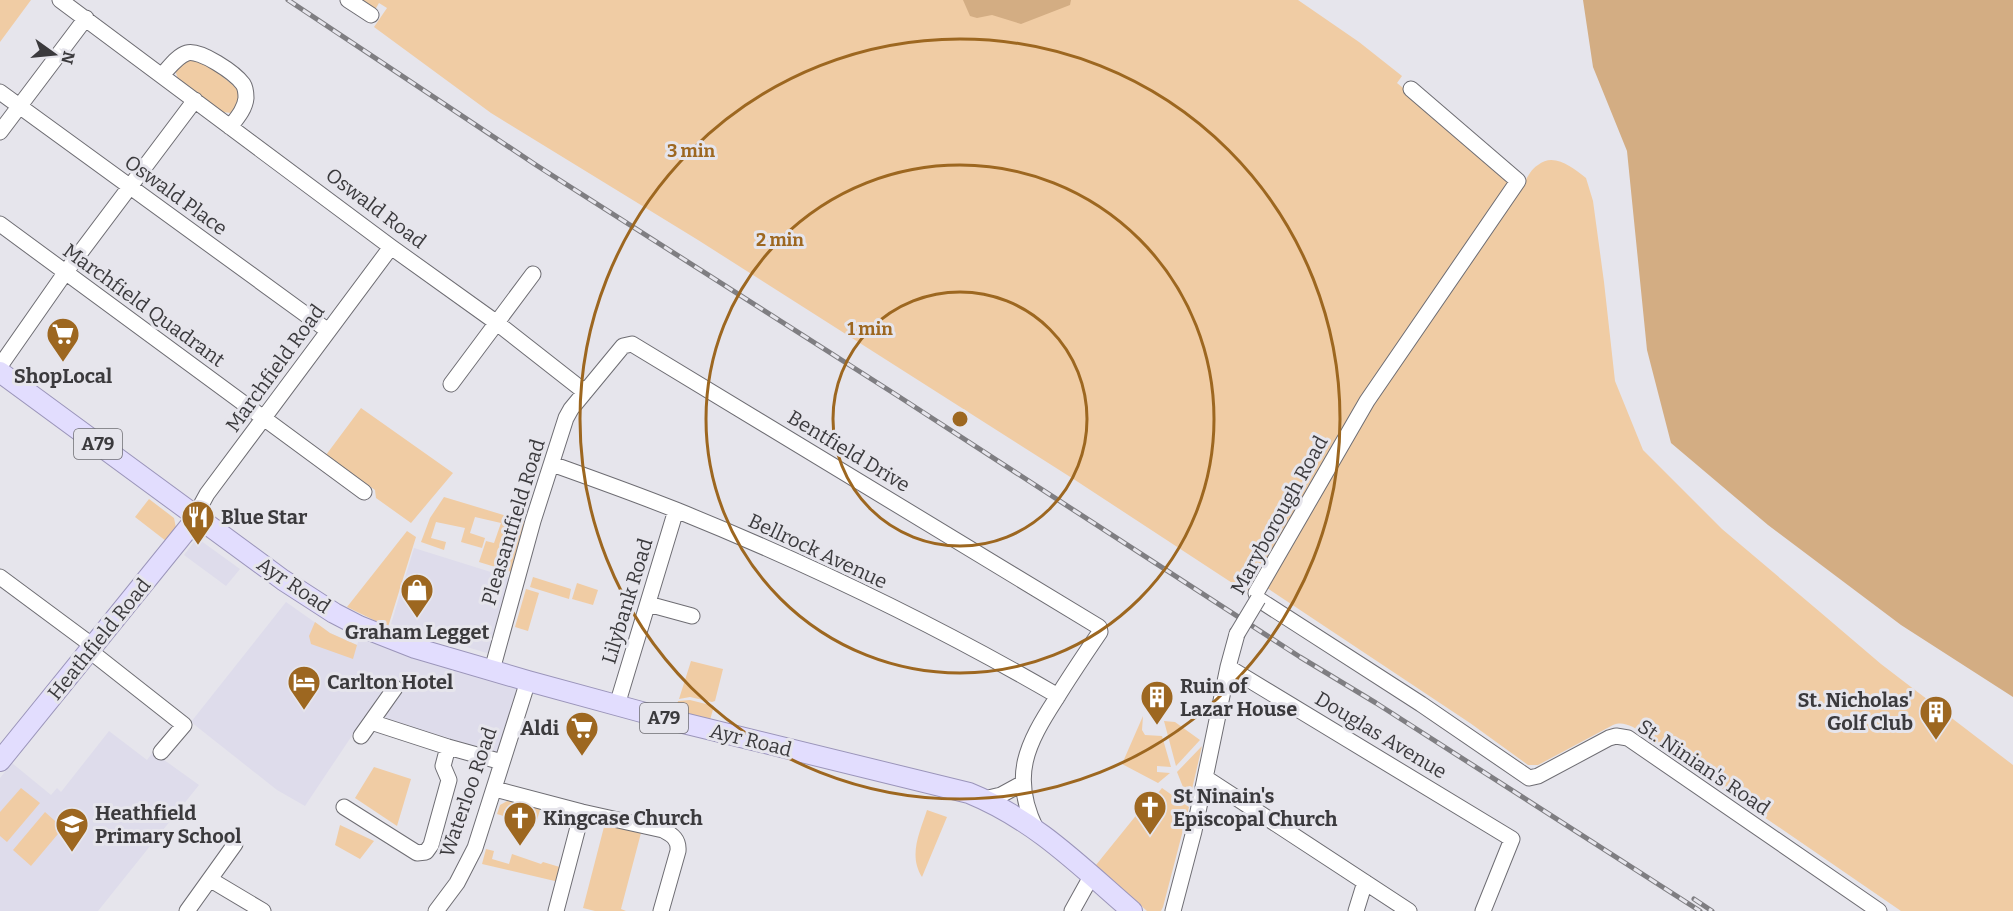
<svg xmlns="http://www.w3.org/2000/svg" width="2013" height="911" font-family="Bitter,serif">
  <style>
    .built { fill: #dedceb }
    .green { fill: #f0cca4 }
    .water { fill: #d3ad83 }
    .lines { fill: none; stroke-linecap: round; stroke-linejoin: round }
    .minor-casing { stroke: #6e6d73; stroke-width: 17 }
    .major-casing { stroke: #9b95ba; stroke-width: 22 }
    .minor { stroke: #fff; stroke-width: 15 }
    .major { stroke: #e2ddfe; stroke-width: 20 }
    .rail-casing { stroke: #7f7e82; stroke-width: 5 }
    .rail { stroke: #e6e5ec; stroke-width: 3; stroke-dasharray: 9; stroke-linecap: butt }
    .minor-bridge-casing { stroke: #6e6d73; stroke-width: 17; stroke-linecap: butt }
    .minor-bridge { stroke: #fff; stroke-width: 15 }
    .ring { fill: none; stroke: #9d6720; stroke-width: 3 }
    .labels { text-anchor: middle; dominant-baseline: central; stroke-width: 6; stroke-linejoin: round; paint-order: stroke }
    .shield { fill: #e6e5ec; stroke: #6e6d72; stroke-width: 1.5 }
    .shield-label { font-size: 18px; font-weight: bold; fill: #3b3a3d }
    .street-label { font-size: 20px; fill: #3b3a3d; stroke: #e6e5ec }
    .poi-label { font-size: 20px; font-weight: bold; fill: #3b3a3d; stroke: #e6e5ec; text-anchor: start }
    .centre { fill: #9d6720; stroke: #e6e5ec; stroke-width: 3 }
    .ring-label { font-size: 18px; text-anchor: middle; font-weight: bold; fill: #9d6720; stroke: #e6e5ec; stroke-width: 6; stroke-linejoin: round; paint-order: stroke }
  </style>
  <rect width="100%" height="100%" fill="#e6e5ec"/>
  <path class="built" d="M197 538 240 569 226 586 184 555Z
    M414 548 513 579 490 654 391 624Z
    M286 602 330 633 357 645 359 639 521 689 499 758 364 722 357 728 305 806 277 790 191 722Z
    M109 731 147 760 153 752 199 785 98 911H0V778L12 763 51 795 57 788 61 792Z"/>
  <path class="green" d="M0 0H31L0 42Z
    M362 0H1298L1359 42 1402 76 1397 83 1523 185C1527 178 1531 169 1538 165 1554 152 1573 168 1586 178L1593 201 1604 282 1615 381 1643 450 1722 529 1820 612 1881 664 2013 765V911H1901L1633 727C1625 724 1621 722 1613 725L1538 765H1528L1470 723 1267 588 1256 582 1249 594 1075 480 698 240 491 113 374 27 387 8 379 3 375 10Z
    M184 59 206 63 239 90 240 96 238 109 232 113 222 112 178 79 175 70Z
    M361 408 453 473 411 523 376 498 375 490 326 455Z
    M444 497 527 522 512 572 479 562 486 541 494 543 501 523 475 517 470 533 485 538 482 548 461 542 465 528 436 522 431 538 446 542 444 550 421 542 430 518Z
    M149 499 174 518 176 528 166 541 135 517Z
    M407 531 416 537 388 627 347 607Z
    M533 577 571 589 569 599 530 587Z
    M577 583 598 590 593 605 572 599Z
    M526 589 539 593 528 631 515 627Z
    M315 622 330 633 357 645 353 659 311 644 309 636Z
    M691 661 723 669 715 701 712 702 690 697 679 699Z
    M690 700 714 706 710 720 676 711 678 701Z
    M1143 716 1142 730 1145 735 1162 736 1171 767 1157 766V772L1170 773 1158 783 1122 764Z
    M1164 721 1175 722 1200 740 1176 766Z
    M1202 746 1189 802 1177 772Z
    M374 767 411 779 397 826 355 798Z
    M21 788 40 803 7 842 0 836V812Z
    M1162 788 1189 807 1163 907 1161 911H1147L1096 865 1155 792 1158 793Z
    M511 799 541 807 535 826 497 814 500 805Z
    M927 810 947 817 922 877C908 855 920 832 927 810Z
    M45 812 63 828 31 866 13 850Z
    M605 823 641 833 621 909 626 911H595L583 908Z
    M340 825 374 841 360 859 335 845Z
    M486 849 494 851 492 859 509 864 512 854 541 864 543 862 563 868 559 882 482 864Z"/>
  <path class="water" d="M963 0H1071L1070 5 1021 24 992 15 977 18 970 16Z
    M1583 0H2013V697L1901 625 1768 525 1671 443 1647 350 1627 151 1593 67Z"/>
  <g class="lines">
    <g class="minor-casing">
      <path id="minor" d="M60 0 391 247 497 323 585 392
        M348 0 371 15
        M162 75C169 68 177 56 187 53 200 49 235 73 243 84 245 87 246 94 246 98 245 109 237 118 230 127
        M1411 89 1518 181 1367 401 1256 593 1258 599 1421 704 1529 778 1538 776 1609 738 1616 736 1628 738 1879 911
        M0 92 327 330
        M0 132 86 18
        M0 224 364 492
        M0 366 65 273 195 100
        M451 384 533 274
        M552 464C594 479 636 494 676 510 807 563 936 625 1058 696
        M195 516 207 494 391 247
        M0 577 93 646
        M648 604 692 616
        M90 651 184 725 161 752
        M1228 667 1512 839 1483 911
        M492 670 533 521 566 418 571 409 623 346 632 344 1099 627 1100 632C1085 654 1070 676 1056 699 1027 744 1010 776 1036 829
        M617 705 676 510
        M371 722 448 747 502 762
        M361 736 395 688
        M1206 778 1409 911
        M495 789 582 812 663 830C673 835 679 840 678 851L661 911
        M984 799 1001 795 1023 783
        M344 807 417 853 426 852 431 845 449 780 443 766 448 747
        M211 880 263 911
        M187 911 235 844
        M436 911 457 883 475 848 528 681
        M556 911 582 812
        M1072 911 1092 875
        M1173 911 1194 831 1228 667 1237 634
        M1356 911 1365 882"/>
    </g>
    <g class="major-casing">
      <path id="major" d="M0 372 283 580 334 613 359 626 415 648 528 681 671 720 969 793C1035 820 1079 865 1132 911
        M0 761 190 526 195 516"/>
    </g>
    <use href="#minor" class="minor"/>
    <use href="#major" class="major"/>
    <g class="rail-casing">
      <path id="rail" d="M288 0 536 165 898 396 1300 657 1376 703 1700 911
        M1694 899 1712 911"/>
    </g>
    <use href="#rail" class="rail"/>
    <g class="minor-bridge-casing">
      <path id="minor-bridge" d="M1237 634 1258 599"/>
    </g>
    <use href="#minor-bridge" class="minor-bridge"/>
  </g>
  <g class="ring">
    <circle cx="960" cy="419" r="127"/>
    <circle cx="960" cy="419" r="254"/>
    <circle cx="960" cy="419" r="380"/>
  </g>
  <defs>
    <g id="supermarket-pin" transform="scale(1.725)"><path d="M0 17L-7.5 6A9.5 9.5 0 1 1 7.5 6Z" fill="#9d6720" stroke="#e6e5ec"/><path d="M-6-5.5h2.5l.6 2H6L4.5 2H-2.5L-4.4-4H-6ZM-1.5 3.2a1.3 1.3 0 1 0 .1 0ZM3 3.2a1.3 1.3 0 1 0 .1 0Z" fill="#fff"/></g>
    <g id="restaurant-pin" transform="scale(1.725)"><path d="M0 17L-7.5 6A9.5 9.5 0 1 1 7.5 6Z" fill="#9d6720" stroke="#e6e5ec"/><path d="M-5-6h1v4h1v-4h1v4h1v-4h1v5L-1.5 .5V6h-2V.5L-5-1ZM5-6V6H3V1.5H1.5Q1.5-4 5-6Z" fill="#fff"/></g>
    <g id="shop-pin" transform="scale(1.725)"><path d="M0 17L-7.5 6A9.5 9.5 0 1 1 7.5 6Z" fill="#9d6720" stroke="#e6e5ec"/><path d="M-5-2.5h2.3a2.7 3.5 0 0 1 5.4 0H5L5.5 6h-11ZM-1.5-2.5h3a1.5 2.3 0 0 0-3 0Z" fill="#fff"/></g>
    <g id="hotel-pin" transform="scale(1.725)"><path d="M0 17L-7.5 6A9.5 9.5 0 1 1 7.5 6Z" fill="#9d6720" stroke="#e6e5ec"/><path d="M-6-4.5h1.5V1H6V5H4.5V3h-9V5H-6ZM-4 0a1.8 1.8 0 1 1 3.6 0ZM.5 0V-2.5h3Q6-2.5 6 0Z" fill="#fff"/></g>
    <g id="building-pin" transform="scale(1.725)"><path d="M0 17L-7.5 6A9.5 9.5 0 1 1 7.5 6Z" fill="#9d6720" stroke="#e6e5ec"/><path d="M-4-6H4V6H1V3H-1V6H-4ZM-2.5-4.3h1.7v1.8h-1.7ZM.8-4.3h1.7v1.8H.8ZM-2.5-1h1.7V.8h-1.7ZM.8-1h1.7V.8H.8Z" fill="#fff"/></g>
    <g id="church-pin" transform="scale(1.725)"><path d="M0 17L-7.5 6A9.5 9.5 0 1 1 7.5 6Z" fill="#9d6720" stroke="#e6e5ec"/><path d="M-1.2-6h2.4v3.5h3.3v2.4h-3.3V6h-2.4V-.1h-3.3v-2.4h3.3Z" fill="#fff"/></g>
    <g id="school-pin" transform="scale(1.725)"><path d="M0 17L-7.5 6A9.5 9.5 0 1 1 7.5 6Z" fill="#9d6720" stroke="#e6e5ec"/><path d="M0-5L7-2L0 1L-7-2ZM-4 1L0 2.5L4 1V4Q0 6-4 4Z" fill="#fff"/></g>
  </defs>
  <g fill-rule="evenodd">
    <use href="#supermarket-pin" x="63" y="334"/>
    <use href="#restaurant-pin" x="198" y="517"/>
    <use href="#shop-pin" x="417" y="590"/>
    <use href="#hotel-pin" x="304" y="682"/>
    <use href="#building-pin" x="1157" y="697"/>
    <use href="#building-pin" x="1936" y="712"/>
    <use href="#supermarket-pin" x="582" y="728"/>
    <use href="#church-pin" x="1150" y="807"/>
    <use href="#church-pin" x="520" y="818"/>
    <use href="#school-pin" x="72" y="824"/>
  </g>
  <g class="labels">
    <g class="shield">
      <rect x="74" y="429" width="48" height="30" rx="4.5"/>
      <rect x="640" y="703" width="48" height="30" rx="4.5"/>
    </g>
    <g class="shield-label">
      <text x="98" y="444">A79</text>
      <text x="664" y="718">A79</text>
    </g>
    <g class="street-label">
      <text transform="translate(176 195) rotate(36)">Oswald Place</text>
      <text transform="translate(376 208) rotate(37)">Oswald Road</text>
      <text transform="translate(144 305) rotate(36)">Marchfield Quadrant</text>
      <text transform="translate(275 368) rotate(-54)">Marchfield Road</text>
      <text transform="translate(849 451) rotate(31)">Bentfield Drive</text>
      <text transform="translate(1279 515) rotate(-61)">Maryborough Road</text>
      <text transform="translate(513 522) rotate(-73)">Pleasantfield Road</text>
      <text transform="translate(818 551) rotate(25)">Bellrock Avenue</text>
      <text transform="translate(294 585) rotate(34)">Ayr Road</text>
      <text transform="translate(627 601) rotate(-73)">Lilybank Road</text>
      <text transform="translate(99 639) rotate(-51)">Heathfield Road</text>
      <text transform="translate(1381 735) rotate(31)">Douglas Avenue</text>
      <text transform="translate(751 740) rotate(14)">Ayr Road</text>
      <text transform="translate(1704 767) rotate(34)">St. Ninian's Road</text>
      <text transform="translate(468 792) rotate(-71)">Waterloo Road</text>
    </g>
    <g class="poi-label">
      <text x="63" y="376" text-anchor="middle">ShopLocal</text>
      <text x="221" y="517">Blue Star</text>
      <text x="417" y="632" text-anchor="middle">Graham Legget</text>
      <text x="327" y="682">Carlton Hotel</text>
      <text x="1180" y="686">Ruin of<tspan x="1180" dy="23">Lazar House</tspan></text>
      <text x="1913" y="700" text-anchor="end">St. Nicholas'<tspan x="1913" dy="23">Golf Club</tspan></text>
      <text x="559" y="728" text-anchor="end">Aldi</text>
      <text x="1173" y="796">St Ninain's<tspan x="1173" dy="23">Episcopal Church</tspan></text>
      <text x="95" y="813">Heathfield<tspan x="95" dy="23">Primary School</tspan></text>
      <text x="543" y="818">Kingcase Church</text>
    </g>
  </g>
  <circle cx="960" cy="419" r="9" class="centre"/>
  <g class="ring-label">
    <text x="691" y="157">3 min</text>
    <text x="780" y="246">2 min</text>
    <text x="870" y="335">1 min</text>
  </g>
  <g transform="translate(54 54) rotate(105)" stroke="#e6e5ec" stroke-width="4.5" paint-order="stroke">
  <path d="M0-4.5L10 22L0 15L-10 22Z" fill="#3b3a3d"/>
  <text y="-9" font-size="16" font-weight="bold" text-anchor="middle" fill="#3b3a3d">N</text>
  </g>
</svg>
